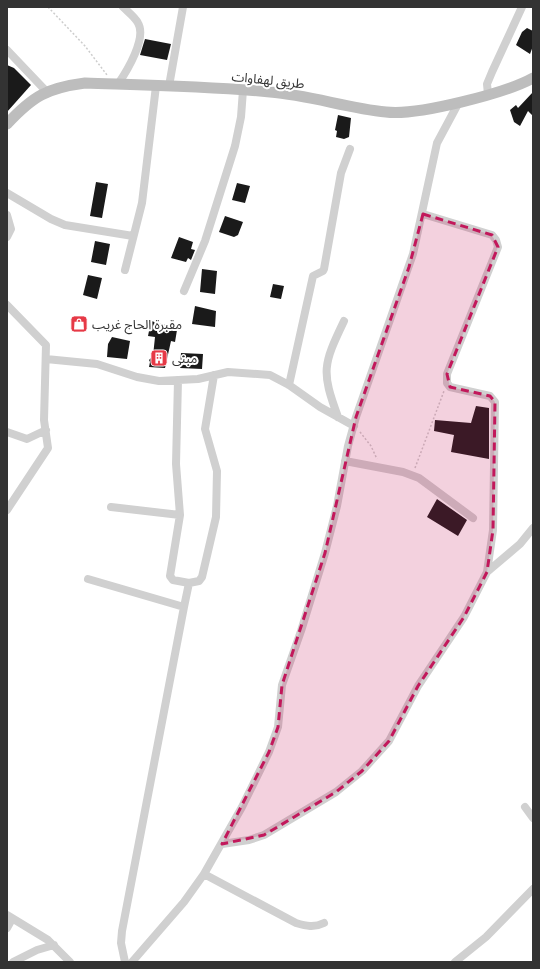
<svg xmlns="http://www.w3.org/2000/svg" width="540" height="969" font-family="'Public Sans','Noto Sans Arabic',sans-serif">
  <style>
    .building { fill: #1a1a1a }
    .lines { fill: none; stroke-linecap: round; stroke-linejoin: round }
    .path { stroke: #cdcdcd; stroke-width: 1.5; stroke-dasharray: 2 2; stroke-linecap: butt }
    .street { stroke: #d0d0d0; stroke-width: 8 }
    .secondary { stroke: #bdbdbd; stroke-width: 11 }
    .marked { fill: #c2185b; fill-opacity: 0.2; stroke: #c2185b; stroke-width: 3; stroke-dasharray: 8 5; stroke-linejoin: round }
    .labels { text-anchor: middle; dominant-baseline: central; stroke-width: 4; stroke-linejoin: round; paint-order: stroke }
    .street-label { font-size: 13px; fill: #333; stroke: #fff }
    .poi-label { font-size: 13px; fill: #333; stroke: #fff; text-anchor: start }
  </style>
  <rect width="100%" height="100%" fill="#fff"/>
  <path class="building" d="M527 28 533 31V46L530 54 516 45 522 32Z
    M145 39 171 44 167 60 140 55Z
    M7 65 14 68 31 85 7 112Z
    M533 92V116L528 111 520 126 514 122 510 110 516 105 518 108Z
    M338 115 351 118 349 137 344 139 336 137 337 131 335 130Z
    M96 182 108 184 102 218 90 216Z
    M237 183 250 186 245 203 232 200Z
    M225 216 243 222 238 235 234 237 219 232Z
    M179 237 193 242 191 249 195 250 191 260 188 258 186 262 171 258Z
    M95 241 110 244 106 265 91 262Z
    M202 269 217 271 215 294 200 292Z
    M88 275 102 278 97 299 83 295Z
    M273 284 284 286 281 299 270 297Z
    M195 306 216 311 215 327 192 324Z
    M151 321 170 326 169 329 177 330 175 342 171 341 165 368 149 367 150 362 149 360 153 356 155 337 148 336Z
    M112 337 130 341 127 359 107 357 108 344Z
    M181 353 203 354 202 369 180 368Z
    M476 406 489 408V459L451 452 454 435 434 431 435 420 471 423Z
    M437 499 467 520 458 536 427 517Z"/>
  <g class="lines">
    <path class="path" d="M48 7 85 46 107 75
      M360 432 371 446 377 459
      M415 468 444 391"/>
    <path class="street" d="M7 50 46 91
      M118 84C127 71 147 38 138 23 135 17 128 12 123 7
      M169 86 183 7
      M488 94 487 84 492 72 522 7
      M7 193 51 219 65 225 133 236
      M7 215 11 229 7 237
      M125 270 142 203 156 86
      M184 291 205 241 235 146 241 117 243 90
      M7 305 46 345 44 420 48 448 7 510
      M46 359 97 364 137 377 159 381 198 379 228 372 270 375 289 385 320 407 354 426
      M178 380 176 464 180 515 170 576 173 580 189 583
      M289 385 313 276 323 271 324 269 341 173 350 149
      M338 417C321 371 323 365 344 321
      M7 432 27 439 46 430
      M345 461 403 472 419 478 473 518
      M111 507 180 515
      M487 572 520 544 533 528
      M88 579 184 607
      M525 807 533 818
      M222 844 249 840 264 835 336 792 362 771 389 741 418 686 464 617 487 572 493 530 495 402 490 396 450 387 447 383V374L498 247 496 240 492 235 423 214
      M204 874 296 923C306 926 314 928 324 923
      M7 915 48 940 70 962
      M7 928 12 919
      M13 962 37 950 54 945
      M125 962 121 943 122 931 184 607 189 583 199 581 202 577 216 517 217 471 205 429 214 375
      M132 962 184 902 204 874 242 807 269 752 278 727 282 685 301 631 325 553 337 506 348 446 356 417 413 254 437 143 459 102
      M455 962 486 937 533 889"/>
    <path class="secondary" d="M7 124C33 96 47 88 85 83 147 85 209 86 270 92 309 95 347 108 386 112 417 116 506 93 533 78"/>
  </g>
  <path class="marked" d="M423 214 492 235 498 247 447 374 450 387 490 396 495 402 493 530 487 572 464 617 418 686 389 741 362 771 336 792 264 835 222 844 269 752 278 727 282 685 325 553 356 417 409 267Z"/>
  <defs>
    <g id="shop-square" transform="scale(0.9)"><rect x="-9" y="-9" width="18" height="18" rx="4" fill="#e63946" stroke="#fff"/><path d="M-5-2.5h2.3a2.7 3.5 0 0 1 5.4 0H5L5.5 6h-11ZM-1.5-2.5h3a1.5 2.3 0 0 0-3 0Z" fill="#fff"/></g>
    <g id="building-square" transform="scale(0.9)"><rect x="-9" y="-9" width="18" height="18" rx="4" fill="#e63946" stroke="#fff"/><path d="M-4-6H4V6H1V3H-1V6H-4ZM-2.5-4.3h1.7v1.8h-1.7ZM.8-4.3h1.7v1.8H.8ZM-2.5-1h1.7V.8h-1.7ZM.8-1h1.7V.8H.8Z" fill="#fff"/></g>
  </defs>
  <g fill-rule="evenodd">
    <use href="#shop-square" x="79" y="324"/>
    <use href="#building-square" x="159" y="358"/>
  </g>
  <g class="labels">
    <g class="street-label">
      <text transform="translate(268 80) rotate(6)">طريق لهفاوات</text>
    </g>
    <g class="poi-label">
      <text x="92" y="324">مقبرة الحاج غريب</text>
      <text x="172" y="358">مبنى</text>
    </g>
  </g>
  <rect width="540" height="969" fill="none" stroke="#333333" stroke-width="16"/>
</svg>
